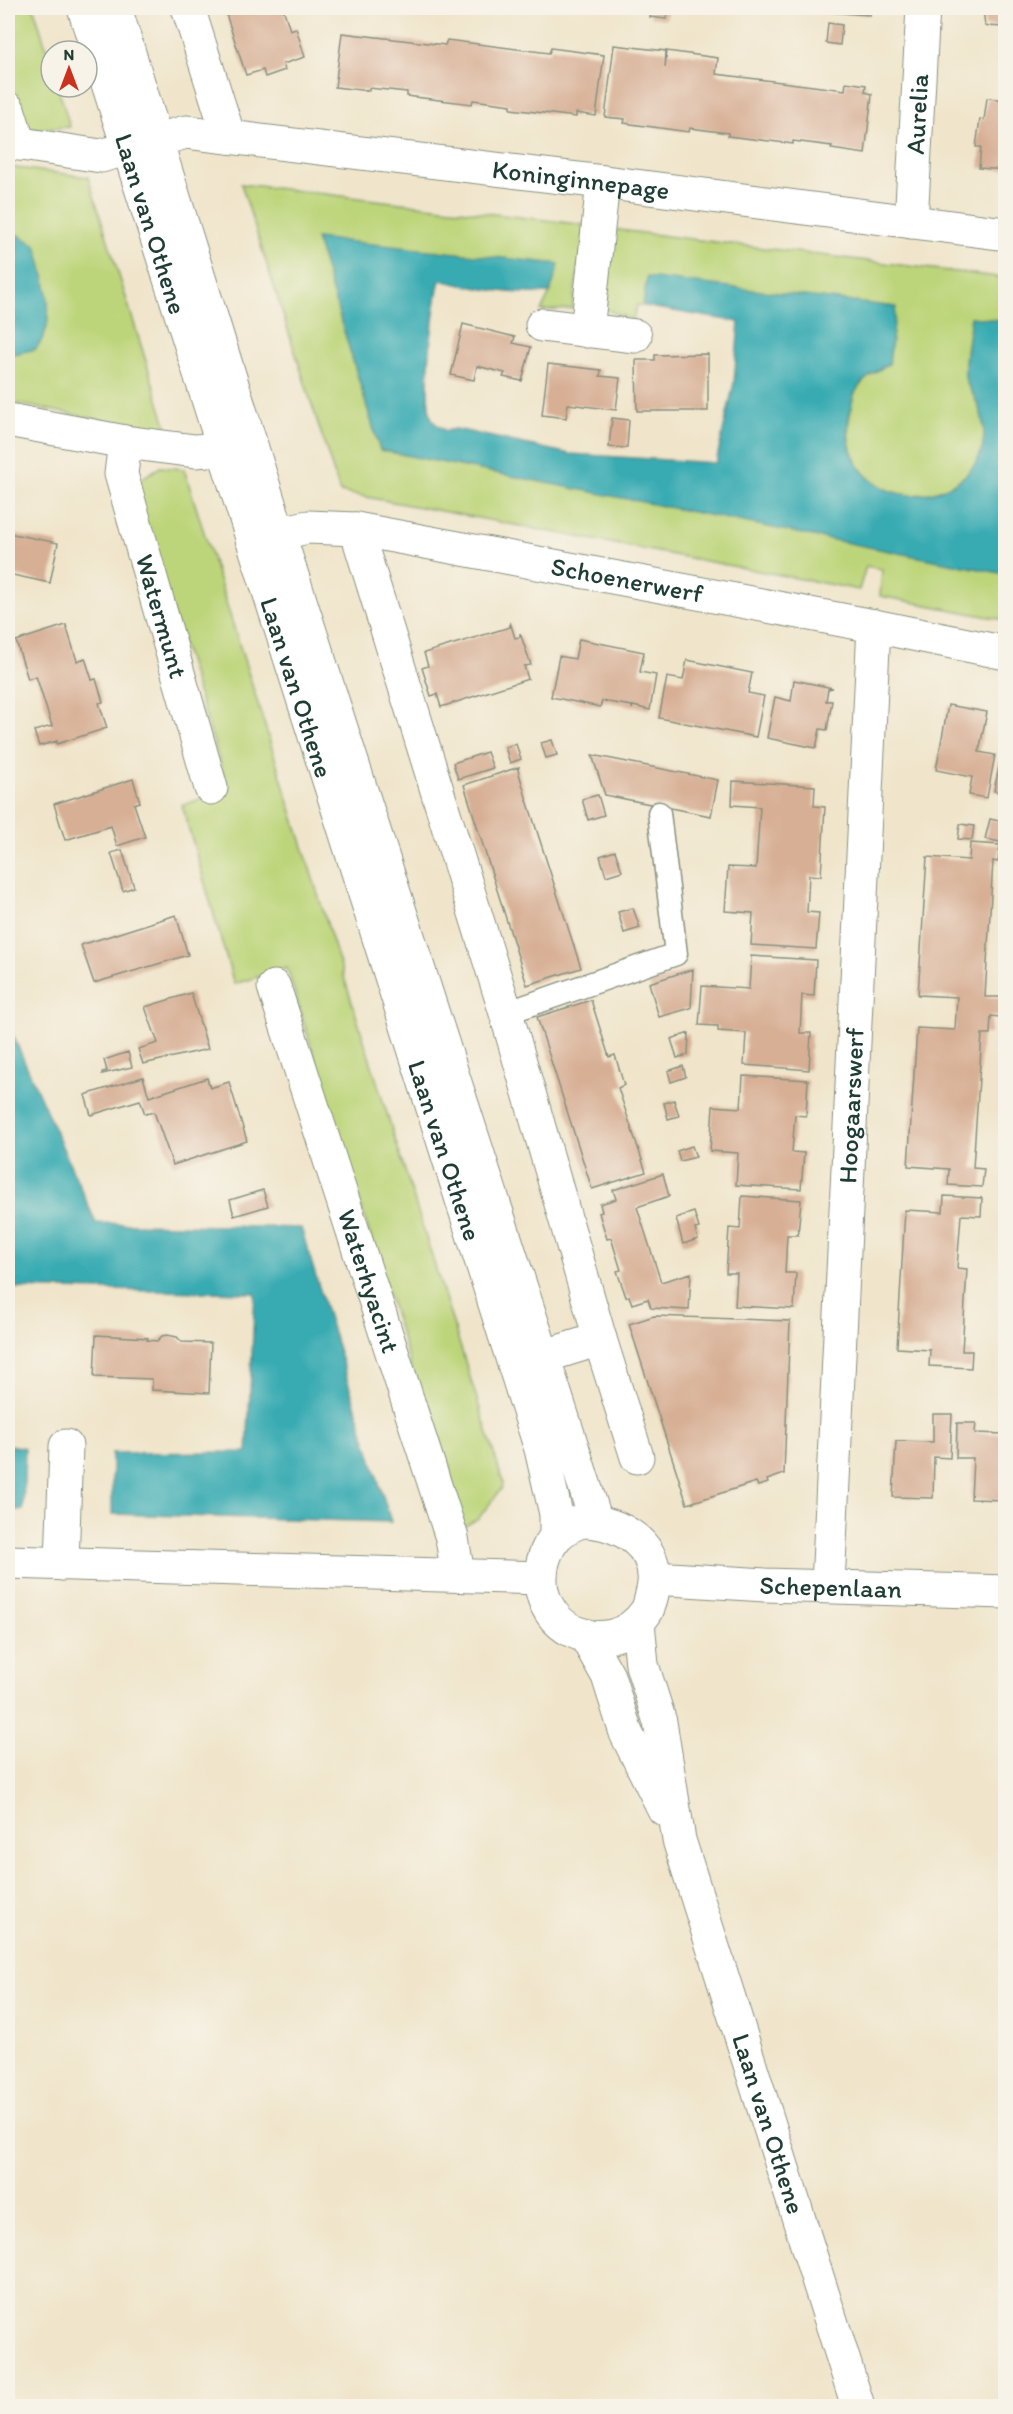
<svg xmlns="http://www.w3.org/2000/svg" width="1013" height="2414" font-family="Itim,sans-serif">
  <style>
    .green { fill: #bdd57a; stroke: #6e8957; stroke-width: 1.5 }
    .water { fill: #38abb2; stroke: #2c7473; stroke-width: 1.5 }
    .building { fill: #d7af94 }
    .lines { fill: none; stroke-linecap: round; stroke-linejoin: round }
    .service-casing { stroke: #889180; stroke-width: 25 }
    .minor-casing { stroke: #889180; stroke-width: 35 }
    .tertiary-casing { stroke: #889180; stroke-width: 35 }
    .service { stroke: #fff; stroke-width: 22 }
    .minor { stroke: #fff; stroke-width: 33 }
    .tertiary { stroke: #fff; stroke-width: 33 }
    .labels { text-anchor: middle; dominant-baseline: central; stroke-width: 5; stroke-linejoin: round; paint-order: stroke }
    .street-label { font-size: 26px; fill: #1f3d34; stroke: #f7f3e8 }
  </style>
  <rect width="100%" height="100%" fill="#f7f3e8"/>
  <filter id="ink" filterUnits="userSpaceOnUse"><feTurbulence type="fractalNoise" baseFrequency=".0167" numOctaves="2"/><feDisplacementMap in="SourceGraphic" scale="12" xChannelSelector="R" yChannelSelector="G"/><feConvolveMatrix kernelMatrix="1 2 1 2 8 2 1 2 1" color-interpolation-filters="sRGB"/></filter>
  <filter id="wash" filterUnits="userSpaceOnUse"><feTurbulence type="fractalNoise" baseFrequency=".008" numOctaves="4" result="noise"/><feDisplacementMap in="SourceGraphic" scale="24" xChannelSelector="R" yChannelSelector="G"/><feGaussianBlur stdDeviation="1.35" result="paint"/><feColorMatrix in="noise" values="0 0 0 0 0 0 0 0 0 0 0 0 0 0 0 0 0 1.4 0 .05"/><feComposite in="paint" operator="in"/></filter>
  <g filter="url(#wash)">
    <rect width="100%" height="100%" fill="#f0e5cb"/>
    <path class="green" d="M8 8H34L51 64V87H58L70 127 24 130C1 90 8 52 8 8Z
      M8 167 88 177 167 428 148 429 8 402V353L15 354V234H8Z
      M241 184 586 225 572 309 541 311 550 293 316 238 380 450 1005 573V620L880 596 882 569 866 566 859 590 340 492Z
      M611 229 1005 278V321L971 317C969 336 963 357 965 376 965 382 969 388 972 393 981 411 988 429 982 450 977 466 964 479 949 486 894 514 836 472 851 411 852 405 852 398 855 393 862 379 876 371 889 363L647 277 643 306 637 305 633 320 607 310Z
      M160 467 184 469 503 1482 502 1488 478 1519 461 1528 287 968 234 984 182 805 229 791 137 498 139 480Z"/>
    <path class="water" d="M15 233 36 245C43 268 54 310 45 333 43 339 39 344 36 349L15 354 8 353V234Z
      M316 238 559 264 550 293C513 295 476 289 440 280 434 305 422 397 432 419 434 424 441 427 446 431L456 429 570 454 716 463 734 383 739 322 643 306 647 277 896 307 889 364C876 371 862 379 855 393 852 398 852 405 850 411 836 473 894 514 950 486 964 479 977 466 982 449 987 428 982 411 972 392 969 387 965 381 965 376 964 357 969 336 971 317L1005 321V574L380 450Z
      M8 1024 96 1223 301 1228 391 1522 112 1514V1453L247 1452 255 1293 8 1288Z
      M8 1445 25 1448 23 1510H8Z"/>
    <g id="blocks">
      <path class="building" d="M224 8H283L290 30 296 28 305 57 283 64 285 70 265 77 263 70 246 75Z
        M651 8H668L666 19 650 17Z
        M812 8H870V15L812 11Z
        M983 8H1005V27L985 26Z
        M828 23 842 25 840 45 826 43Z
        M342 33 445 45 447 40 549 53 551 48 604 55 596 116 576 113V117L511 109V105L473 100 472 104 407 96V92L369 88V91L335 87Z
        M614 45 666 51 665 68 667 51 718 58 716 74 845 90 846 82 866 85 865 92 872 94 865 154 831 149 832 146 793 141V144L728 136V133L690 128 689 132 624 123 625 119 605 117Z
        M987 98 1005 100V170L979 168 981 147H976L980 119 984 120Z
        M463 324 515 337 513 343 531 347 522 381 503 377 505 373 477 366 474 380 451 375Z
        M708 354V411H637L636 360H655V355Z
        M548 364 601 370 600 376 620 378 616 410 568 404 566 418 542 415Z
        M612 418 629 420 627 448 609 447Z
        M8 533 58 543 50 583 8 574Z
        M510 622 515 638 520 637V633L531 665 524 666 528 679 441 707 437 694 431 696 422 668 428 666 424 653 510 627Z
        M66 625 77 661 85 658 92 680 96 679 103 702 99 703 107 728 57 744V741L39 746 34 731 52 726 36 676 28 679 16 641Z
        M579 639 644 652 640 672 656 675 650 710 633 706 632 709V706L602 701 600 707 551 697 559 656 575 659Z
        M687 660 752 673 748 693 764 696 756 737 659 718 667 677 683 680Z
        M794 680 833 688 828 689 826 701H832L827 730 820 729 816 748 767 738 775 697 791 701Z
        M948 705 987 712 979 752 995 755 987 798 969 795 972 777 936 770Z
        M552 740 557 755 546 758 541 743Z
        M516 744 521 759 510 763 505 747Z
        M487 752 493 768 458 779 453 763Z
        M592 755 718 780 711 816 605 795Z
        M1001 757 1005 758V793L994 791Z
        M519 767 518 770 526 797 581 968 527 985 464 785Z
        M133 779 140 802 134 804 145 837 117 846 111 826 65 840 54 804Z
        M733 781 815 786 814 806 825 807 821 876 809 875 807 912 819 913 816 949 751 945 753 913 725 911 728 867 756 868 758 837 760 807 732 805Z
        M598 795 604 815 588 820 582 799Z
        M990 819 1005 822V843L985 839Z
        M960 824 974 826 972 840 958 839Z
        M970 843 1000 845 998 862 993 861 985 997H1001L1000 1017 991 1016 990 1034H982L973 1168 984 1169 982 1187 948 1185 949 1169 908 1166 917 1028 955 1030 957 997 918 995 927 857 969 860Z
        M122 850 134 887 123 891 111 853Z
        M615 851 622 871 606 876 600 856Z
        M633 908 640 928 624 933 618 912Z
        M176 915 188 955 94 983 81 945Z
        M751 956 816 960 814 996 802 995 800 1033H811L809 1070 744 1065 746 1033 718 1031V1026L699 1025 702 986 749 989Z
        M693 969 691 1008 659 1017 649 983Z
        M191 993 208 1049 143 1064 138 1049 158 1043 145 1007Z
        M591 1000 609 1057 615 1055 624 1085 618 1088 646 1172 592 1189 537 1017Z
        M689 1033 688 1055 677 1058 671 1039Z
        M128 1052 132 1067 102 1074V1072L107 1071 104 1060Z
        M683 1066 686 1077 671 1082 668 1071Z
        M743 1076 808 1080 806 1116 795 1115 792 1152 804 1153 801 1189 736 1185 738 1153 710 1151 713 1106 741 1108Z
        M143 1077 149 1097 207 1078 210 1088 229 1082 247 1141 173 1165 154 1112 145 1114 140 1100 91 1115 85 1095Z
        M674 1100 679 1116 668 1119 664 1103Z
        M692 1146 696 1157 680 1161 677 1151Z
        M663 1174 669 1196 637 1207 661 1282 691 1273 689 1310 651 1308 648 1299 632 1304 629 1296 626 1297 617 1271 621 1270 611 1238 607 1239 599 1213 602 1212 600 1204 616 1199 613 1190Z
        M263 1190 268 1206 234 1216 230 1200Z
        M742 1196 801 1200 798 1235H787L785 1273H796L794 1309 735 1306 737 1273H726L729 1228 740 1229Z
        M944 1196 982 1198 981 1216 961 1215 957 1268 967 1269 962 1351H972L971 1368 929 1366 930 1350 897 1348 905 1210 943 1212Z
        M694 1212 699 1228 695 1229 698 1239 683 1244 676 1218Z
        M654 1316 790 1321 784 1474 767 1480 768 1483 758 1486 756 1482 687 1504 629 1324Z
        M96 1335 148 1338 147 1340 157 1341 162 1336 167 1335 177 1337 182 1342 211 1343 209 1393 152 1390V1379L94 1377Z
        M933 1414H952L950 1458 934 1457 933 1498 893 1497 896 1441 933 1442Z
        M957 1423H976L975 1433 1005 1434V1500L971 1499 973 1458H956Z"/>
    </g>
  </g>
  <g filter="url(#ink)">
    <use href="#blocks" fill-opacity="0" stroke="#889180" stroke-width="1.5"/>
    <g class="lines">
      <g class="service-casing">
        <path id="service" d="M506 1013 676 954 659 813"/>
      </g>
      <g class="minor-casing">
        <g id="minor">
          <path d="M188 8 229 137"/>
          <path d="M8 109 19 144"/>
          <path id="s1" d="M8 142 101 156 186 132 603 182 1006 234"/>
          <path id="s2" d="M911 222 923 8"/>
          <path d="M542 325 635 336"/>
          <path d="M587 331 603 182"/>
          <path d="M8 420 125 442 195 451 249 447"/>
          <path id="s3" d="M125 442 121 474 211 788"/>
          <path d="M356 529 506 1013 600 1339 637 1457"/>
          <path id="s4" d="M252 539 308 527 356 529 874 626 1006 653"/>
          <path id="s5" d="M274 987 452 1538 458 1575"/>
          <path d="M516 1365 600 1339"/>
          <path d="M8 1562 540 1578"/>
          <path d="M62 1564 66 1446"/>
          <path id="s6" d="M655 1578 765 1585 1006 1592"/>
          <path id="s7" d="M828 1585 874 626"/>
        </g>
      </g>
      <g class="tertiary-casing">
        <g id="tertiary">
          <path id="s8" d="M84 8C232 489 386 969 541 1449L556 1514V1535"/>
          <path d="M115 8 278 532 596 1521"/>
          <path d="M582 1521C620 1521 662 1546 653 1590 651 1597 650 1606 646 1612 609 1665 527 1629 543 1562 549 1540 561 1528 582 1521Z"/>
          <path id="s9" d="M638 1622 642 1665 660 1722 679 1840 858 2406"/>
          <path d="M585 1635 608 1676 626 1733 664 1809"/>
        </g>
      </g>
      <use href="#service" class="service"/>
      <use href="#minor" class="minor"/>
      <use href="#tertiary" class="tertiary"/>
    </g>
  </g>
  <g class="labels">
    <g class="street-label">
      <text stroke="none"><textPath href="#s2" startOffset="108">Aurelia</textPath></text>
      <text stroke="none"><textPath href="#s1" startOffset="580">Koninginnepage</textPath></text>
      <text stroke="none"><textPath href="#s8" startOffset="226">Laan van Othene</textPath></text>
      <text stroke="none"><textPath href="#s4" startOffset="381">Schoenerwerf</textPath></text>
      <text stroke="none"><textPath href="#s3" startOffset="180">Watermunt</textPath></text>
      <text stroke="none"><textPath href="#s8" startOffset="712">Laan van Othene</textPath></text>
      <text stroke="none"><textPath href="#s7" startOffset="480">Hoogaarswerf</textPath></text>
      <text stroke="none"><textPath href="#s8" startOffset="1198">Laan van Othene</textPath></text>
      <text stroke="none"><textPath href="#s5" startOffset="309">Waterhyacint</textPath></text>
      <text stroke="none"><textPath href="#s6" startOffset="176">Schepenlaan</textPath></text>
      <text stroke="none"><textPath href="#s9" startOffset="520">Laan van Othene</textPath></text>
    </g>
  </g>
  <rect width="1013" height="2414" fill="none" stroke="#f7f3e8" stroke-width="30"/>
  <g transform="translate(69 69)"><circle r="28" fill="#f7f3e8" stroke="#a1aaa0" stroke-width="1.5"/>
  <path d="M0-4.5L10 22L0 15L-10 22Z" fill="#c8321e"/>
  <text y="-9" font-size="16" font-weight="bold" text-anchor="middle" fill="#1f3d34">N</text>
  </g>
</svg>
